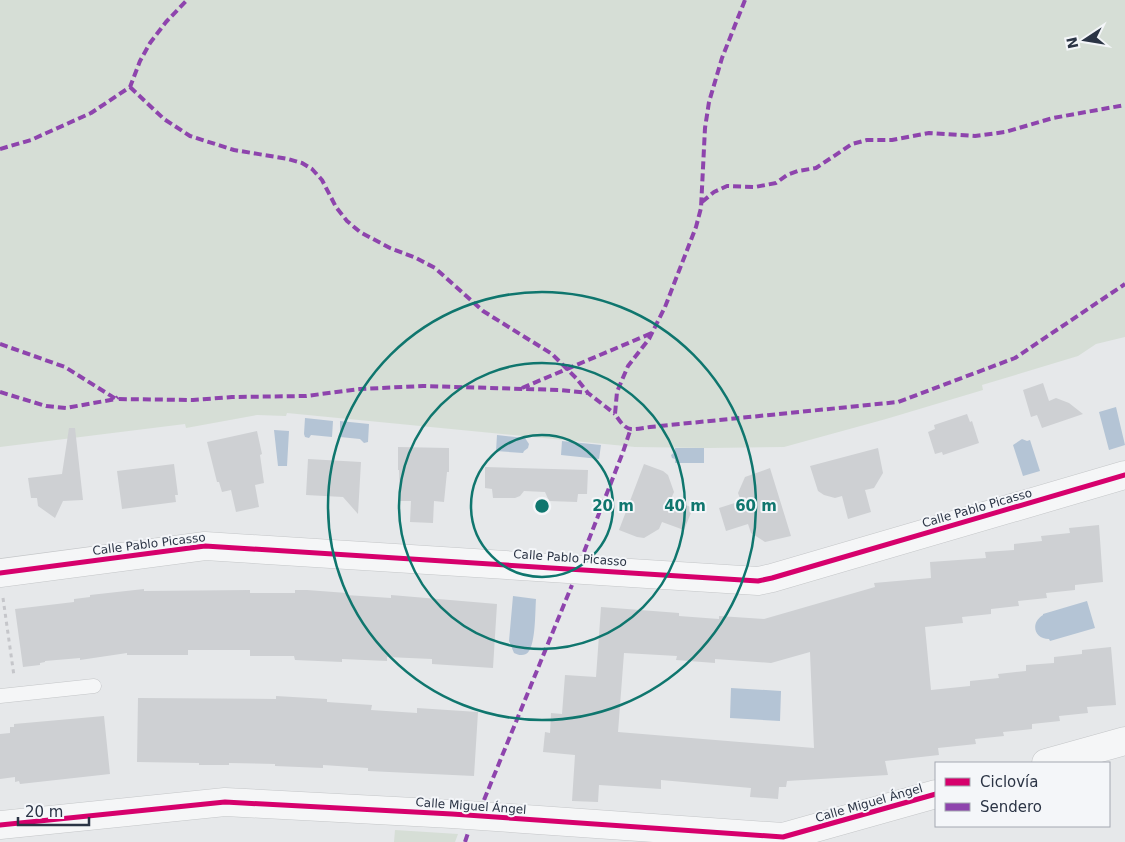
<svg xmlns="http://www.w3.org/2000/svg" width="1125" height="842" font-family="'DejaVu Sans',sans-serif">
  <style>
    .green { fill: #d6ded6 }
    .water { fill: #b4c4d5 }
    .building { fill: #ced0d3; fill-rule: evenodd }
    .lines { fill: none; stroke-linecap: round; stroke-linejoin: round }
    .lane-casing { stroke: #c4c6c8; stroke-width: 15 }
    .street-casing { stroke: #c4c6c8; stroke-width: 29 }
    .path { stroke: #c5c6ca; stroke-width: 3; stroke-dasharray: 4 4; stroke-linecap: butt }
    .lane { stroke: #f5f6f7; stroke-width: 14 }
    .street { stroke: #f5f6f7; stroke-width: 28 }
    .quiet { stroke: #8e44ad; stroke-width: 4; stroke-dasharray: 8 4; stroke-linecap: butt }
    .cycleway-casing { stroke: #f4f6f9; stroke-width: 8 }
    .cycleway { stroke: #d6006c; stroke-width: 5 }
    .ring { fill: none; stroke: #0f766e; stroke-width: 2.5 }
    .labels { text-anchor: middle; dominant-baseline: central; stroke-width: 4; stroke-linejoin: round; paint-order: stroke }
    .street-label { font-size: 12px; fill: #2b3445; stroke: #f4f6f9 }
    .centre { fill: #0f766e; stroke: #f4f6f9; stroke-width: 2.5 }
    .ring-label { font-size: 15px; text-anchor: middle; font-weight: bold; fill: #0f766e; stroke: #f4f6f9; stroke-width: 4; stroke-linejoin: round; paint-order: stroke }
  </style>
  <rect width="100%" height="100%" fill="#e6e8ea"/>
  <path class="green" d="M0 0H1125V337L1096 344 1078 356 982 385 983 390 886 419 784 447 708 448 635 447 287 413 286 416 257 415 186 428 185 424 0 447Z
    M395 830 458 834 455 842H394Z"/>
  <path class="water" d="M1116 407 1125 445 1109 450 1099 412Z
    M305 418 333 421 332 437 311 435 309 438 305 437 304 434Z
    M340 421 369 424 368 442 364 443 360 439 340 437Z
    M274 430 289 431 287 466H278Z
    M497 435 525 438 529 444 528 448 524 451 523 453 496 451Z
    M1022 439 1027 441 1030 440 1040 471 1023 476 1013 445Z
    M562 441 601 445 599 459 561 455Z
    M675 448H704V463H675V459L672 458 671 455 675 452Z
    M513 596 536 599C535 611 536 649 526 654 522 656 518 655 514 653L509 641Z
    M1087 601 1095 628 1050 641 1049 639C1034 639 1030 623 1043 615V614Z
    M731 688 781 691 780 721 730 718Z"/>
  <path class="building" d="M1043 383 1049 401 1056 398 1069 403 1083 414 1042 428 1037 415 1031 417 1023 390Z
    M967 414 970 422 972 421 979 443 943 455 942 452 935 454 928 432 935 429 934 425Z
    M69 428H75L83 500 63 501 55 518 38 506 37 498H31L28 478 62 474Z
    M257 431 262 454 260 455 264 483 255 485 259 507 236 512 231 490 222 492 219 482H217L207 442Z
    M398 447 449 448V472H447L444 502 434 501 433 523 410 522 411 501H400L399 470H398Z
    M878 448 883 473 874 488 865 490 871 512 848 519 842 496 835 498 824 495 818 491 810 466Z
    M308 459 361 462 358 514 343 497 306 495Z
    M174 464 178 495H175L176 502 122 509 117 471Z
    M644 464 663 471 668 475 674 492 671 499 693 508 684 530 662 522 659 529 644 538 637 537 619 530Z
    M485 467 588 470 587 494H578L577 502 549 501 545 492 524 491 520 496 515 498H493L492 489 485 488Z
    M770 468 791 536 765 542 751 533 748 524 726 531 719 508 741 501 738 493 745 477Z
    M1099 525 1103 582 1075 585V590L1046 593 1047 598 1018 601 1019 606 991 609V614L962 617 963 623 925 627 931 690 970 686V681L999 678 998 674 1026 671V665L1054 663V657L1082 654V650L1111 647 1116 705 1087 707 1088 713 1059 716 1060 721 1032 724V729L1003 732 1004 736 975 739 976 744 938 748 939 755 885 761 888 775 787 781 786 787H779L778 799 750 797 751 788 661 780V789L599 785 598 802 572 801 575 755 543 752 545 732 550 733 551 713 562 714 565 675 596 677 601 607 679 613V616L719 619V616L764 619 875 587 874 583 931 578 930 562 986 558 985 552 1014 550V544L1042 541 1041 536 1070 533 1069 528ZM810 652 814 748 618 732 624 653 677 656 676 660 715 663V659L771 663Z
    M144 589V591L250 590V593H295V590H307L347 593 346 595 391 598V595L497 604 493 668 432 664V659L387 657V661L342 659V662L295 660 294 656H250V650H188V655H127V653L80 660V658L45 661V662L40 663V665L23 667 15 609 74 602V599L90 597V595Z
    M276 696 327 699V702L372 705 371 710 417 713V708L478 712 474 776 368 771V768L323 765V768L275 766V764L229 763V765H199V763L137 762 138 698 276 699Z
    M104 716 110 774 20 784 19 781 15 782V777L0 779V734L10 733V727H14V724Z"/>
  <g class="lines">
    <g class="lane-casing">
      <path id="lane" d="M0 696 94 686"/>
    </g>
    <g class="street-casing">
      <path id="street" d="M0 573 205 546 758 581 772 578 1125 475
        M1046 763 1125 741
        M0 825 225 802 452 814 783 837 936 794"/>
    </g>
    <path class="path" d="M3 598 14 676"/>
    <use href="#lane" class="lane"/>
    <use href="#street" class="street"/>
    <path class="quiet" d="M745 0 722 58 709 102 705 128 701 208 696 227 665 307 649 339 628 366 622 380 617 392 615 414C627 433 630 430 650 427L898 402 1015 358 1125 284
      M130 87 164 119 190 136 234 150 288 159 302 163 312 169 322 180 336 207 347 221 360 232 390 248 416 258 435 268 483 311 552 354 576 378 588 393 615 414
      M0 149 31 140 91 113 130 87 140 61 150 43 166 22 187 0
      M702 202 714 192 727 186 755 187 776 183 787 175 798 171 816 168 852 144 867 140H892L929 133 975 136 1005 132 1053 118 1125 105
      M0 344 65 367 116 399 193 400 232 397 306 396 360 389 423 386 560 390 588 393
      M522 388 652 333
      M0 392 46 406 66 408 116 399 118 397
      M584 552 623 452 630 431
      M484 800 572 585
      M465 842 468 833"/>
    <g class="cycleway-casing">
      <path id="cycleway" d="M0 573 205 546 758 581 772 578 1125 475
        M0 825 225 802 452 814 783 837 936 794"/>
    </g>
    <use href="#cycleway" class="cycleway"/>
  </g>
  <g class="ring">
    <circle cx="542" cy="506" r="71"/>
    <circle cx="542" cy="506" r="143"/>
    <circle cx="542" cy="506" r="214"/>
  </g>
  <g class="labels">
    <g class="street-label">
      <text transform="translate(977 508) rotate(-16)">Calle Pablo Picasso</text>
      <text transform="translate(149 544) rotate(-7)">Calle Pablo Picasso</text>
      <text transform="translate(570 558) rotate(4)">Calle Pablo Picasso</text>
      <text transform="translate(869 803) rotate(-16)">Calle Miguel Ángel</text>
      <text transform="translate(471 806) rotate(4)">Calle Miguel Ángel</text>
    </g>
  </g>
  <circle cx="542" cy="506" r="8" class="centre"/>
  <g class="ring-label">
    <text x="613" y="511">20 m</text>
    <text x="685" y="511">40 m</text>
    <text x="756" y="511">60 m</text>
  </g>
  <rect x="935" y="762" width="175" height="65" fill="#f4f6f9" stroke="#a4a8b1"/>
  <rect x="945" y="778" width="25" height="8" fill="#d6006c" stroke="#a4a8b1"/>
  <text x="980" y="787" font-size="15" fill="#2b3445">Ciclovía</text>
  <rect x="945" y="803" width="25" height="8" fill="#8e44ad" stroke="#a4a8b1"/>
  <text x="980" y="812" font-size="15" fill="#2b3445">Sendero</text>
  <g transform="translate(1085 40) rotate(258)" stroke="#f4f6f9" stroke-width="4" paint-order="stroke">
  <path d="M0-4L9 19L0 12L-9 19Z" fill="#2b3445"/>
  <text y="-8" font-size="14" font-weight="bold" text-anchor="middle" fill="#2b3445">N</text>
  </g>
  <path d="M18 817v8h71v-8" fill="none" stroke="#2b3445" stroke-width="2.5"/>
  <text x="25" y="817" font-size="15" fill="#2b3445" stroke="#f4f6f9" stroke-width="4" paint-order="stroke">20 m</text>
</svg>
